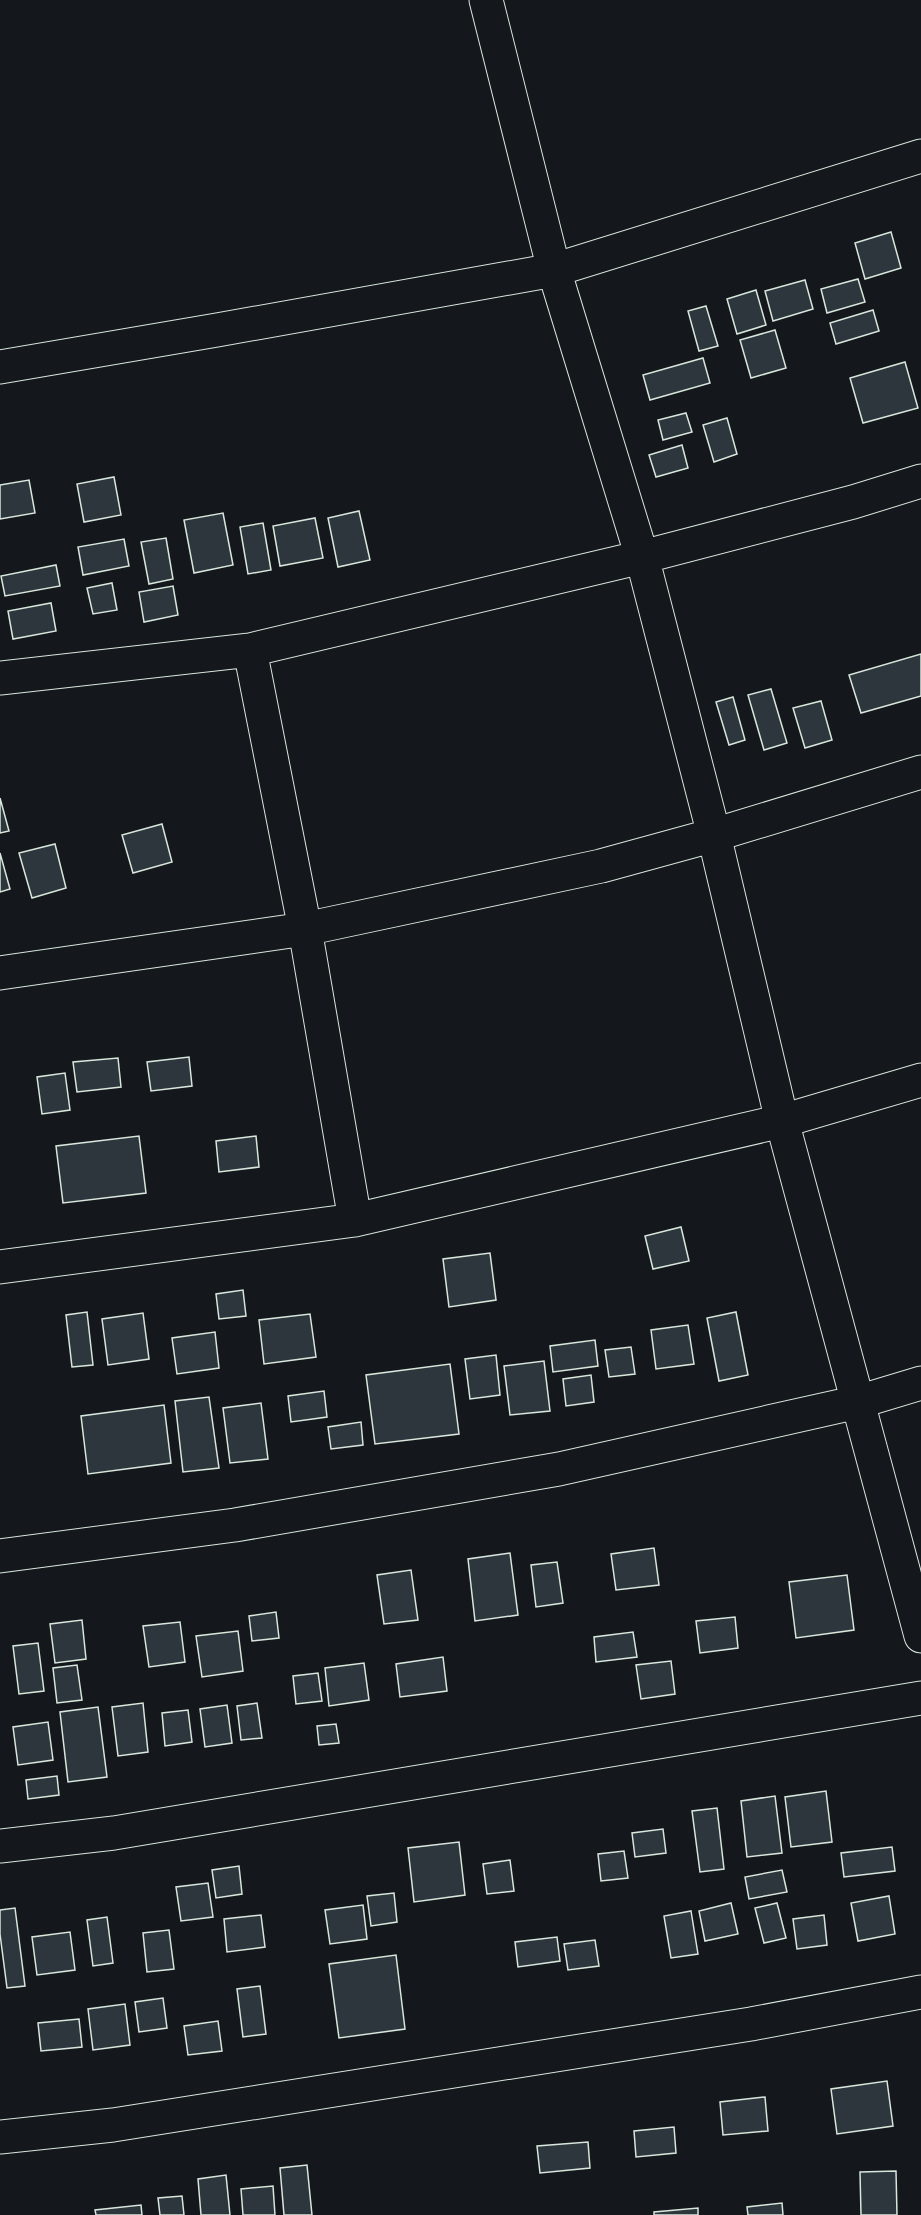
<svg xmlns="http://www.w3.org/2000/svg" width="921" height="2215" font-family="'Space Grotesk',sans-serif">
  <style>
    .building { fill: #2c363c; stroke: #d8e6dc; stroke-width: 1.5 }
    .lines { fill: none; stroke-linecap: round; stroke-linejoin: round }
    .minor-casing { stroke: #d8e6dc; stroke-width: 35 }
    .minor { stroke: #14181c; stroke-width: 33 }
  </style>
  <rect width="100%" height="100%" fill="#14181c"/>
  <path class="building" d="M891 232 901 268 865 279 855 243Z
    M858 279 865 302 827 313 821 289Z
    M805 280 813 309 773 321 765 291Z
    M756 290 766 325 737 334 727 299Z
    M706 306 718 346 699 351 688 311Z
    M873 310 879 331 836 344 830 323Z
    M775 330 786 368 751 378 740 340Z
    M703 358 710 383 650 400 643 375Z
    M905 362 918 408 863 423 850 378Z
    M686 413 692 432 663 440 658 420Z
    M727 418 737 454 714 462 703 425Z
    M682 445 688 468 656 477 649 455Z
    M114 477 121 515 84 522 77 484Z
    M29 480 35 513 0 519V485Z
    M359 511 370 560 338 567 328 518Z
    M223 513 233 565 194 573 184 520Z
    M315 518 323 558 280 566 273 526Z
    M263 523 271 570 248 574 240 527Z
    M166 538 173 579 149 584 141 542Z
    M124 539 129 566 83 575 78 547Z
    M56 565 60 586 5 596 1 576Z
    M112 583 117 610 93 614 87 588Z
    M173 586 178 615 144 622 139 592Z
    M51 603 56 631 13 639 8 611Z
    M921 654V696L861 713 849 675Z
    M771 689 787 743 764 750 748 695Z
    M733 697 745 740 729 745 716 702Z
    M821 701 832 740 805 748 793 708Z
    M0 798 9 831 0 833Z
    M162 824 172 862 133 873 122 835Z
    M55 844 66 888 32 898 19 853Z
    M0 853 10 889 0 892Z
    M189 1057 192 1086 151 1091 147 1062Z
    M118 1058 121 1087 77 1092 73 1062Z
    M65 1073 70 1110 42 1114 37 1077Z
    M139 1136 146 1193 63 1203 56 1146Z
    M256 1136 259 1167 219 1172 216 1141Z
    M681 1227 689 1261 653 1269 645 1236Z
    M490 1253 496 1300 449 1307 443 1259Z
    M243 1290 246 1316 219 1319 216 1294Z
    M87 1312 93 1365 72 1367 66 1315Z
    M736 1312 748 1375 719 1381 707 1318Z
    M143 1313 149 1359 108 1365 102 1319Z
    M310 1314 316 1357 264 1364 259 1320Z
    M688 1325 694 1364 656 1369 651 1330Z
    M215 1332 219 1368 177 1374 172 1338Z
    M595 1340 598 1366 553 1372 550 1346Z
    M631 1347 635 1374 609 1377 605 1350Z
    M496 1355 500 1395 470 1399 465 1359Z
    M544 1361 550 1411 510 1415 504 1366Z
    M450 1364 459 1434 375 1444 366 1375Z
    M591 1375 594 1402 566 1406 563 1379Z
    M324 1391 327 1417 291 1422 288 1396Z
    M209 1397 219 1468 183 1472 175 1401Z
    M261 1403 268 1459 230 1463 223 1408Z
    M164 1405 171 1463 88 1474 81 1416Z
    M361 1422 363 1445 331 1449 328 1427Z
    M654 1548 659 1585 616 1590 611 1554Z
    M510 1553 518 1615 475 1621 468 1559Z
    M557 1562 563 1603 536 1607 531 1565Z
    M411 1570 418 1620 384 1624 377 1575Z
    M847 1575 854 1630 796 1638 789 1582Z
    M276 1612 279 1638 252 1641 249 1616Z
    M735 1617 738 1648 700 1653 696 1621Z
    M82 1620 86 1659 55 1663 50 1624Z
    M180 1622 185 1662 149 1667 143 1626Z
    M238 1631 243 1671 202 1677 196 1636Z
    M633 1632 637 1657 596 1662 594 1637Z
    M38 1643 44 1691 19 1694 13 1646Z
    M443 1657 447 1691 400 1697 396 1664Z
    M671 1661 675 1694 641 1699 636 1665Z
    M364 1663 369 1700 329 1706 325 1668Z
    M77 1665 82 1700 57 1703 53 1668Z
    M318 1673 322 1701 296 1704 293 1676Z
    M143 1703 148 1752 118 1756 112 1707Z
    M257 1703 262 1738 241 1740 237 1706Z
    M227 1705 232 1743 205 1747 200 1709Z
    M98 1707 107 1777 68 1782 60 1712Z
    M188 1710 192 1742 165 1746 162 1713Z
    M48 1722 53 1760 18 1765 13 1727Z
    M336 1724 339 1743 319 1745 317 1726Z
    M57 1776 59 1795 28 1799 26 1780Z
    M826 1791 832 1842 791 1847 785 1797Z
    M775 1796 782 1853 747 1857 741 1801Z
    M717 1808 724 1869 700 1872 692 1811Z
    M663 1829 666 1853 635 1857 632 1833Z
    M459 1842 465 1895 414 1902 408 1848Z
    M892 1847 895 1871 844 1877 841 1853Z
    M624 1851 628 1878 601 1881 598 1854Z
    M510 1860 514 1891 487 1894 483 1864Z
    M239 1866 242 1894 216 1898 212 1870Z
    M782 1870 787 1892 749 1899 745 1877Z
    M208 1883 213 1917 181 1921 176 1887Z
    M394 1893 397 1922 371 1926 367 1896Z
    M889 1896 895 1934 858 1941 851 1903Z
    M731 1903 738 1934 705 1941 699 1911Z
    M777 1903 786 1938 764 1943 755 1908Z
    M363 1905 367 1939 330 1944 325 1910Z
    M15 1908 25 1986 7 1988 0 1934V1910Z
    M691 1911 698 1954 671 1958 664 1916Z
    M261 1915 265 1947 227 1952 224 1919Z
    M824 1915 827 1945 797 1949 793 1919Z
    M107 1917 113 1963 93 1966 87 1920Z
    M169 1930 174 1969 147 1972 143 1933Z
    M70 1932 75 1970 37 1975 32 1937Z
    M557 1937 560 1961 518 1967 515 1942Z
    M595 1940 599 1966 568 1970 564 1944Z
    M396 1955 405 2029 339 2038 329 1964Z
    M260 1986 266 2034 243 2037 237 1989Z
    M163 1998 167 2028 139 2032 135 2002Z
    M125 2004 130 2045 93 2050 88 2009Z
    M79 2019 82 2047 41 2051 38 2023Z
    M218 2021 222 2051 188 2055 184 2026Z
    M887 2081 893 2126 837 2134 831 2089Z
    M765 2097 768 2131 723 2135 720 2102Z
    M674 2127 676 2153 636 2157 634 2131Z
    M588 2142 590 2168 540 2173 537 2146Z
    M307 2165 312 2215H284L280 2168Z
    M896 2171 897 2215H861L860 2172Z
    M226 2175 230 2215H201L198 2179Z
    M273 2186 275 2215H243L241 2189Z
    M182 2196 184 2215H160L158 2198Z
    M782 2203 783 2215H748L747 2207Z
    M141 2205 142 2215H96L95 2210Z
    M698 2208V2215H654V2212Z"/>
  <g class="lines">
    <g class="minor-casing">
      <path id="minor" d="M486 0 554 270 642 557 714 835 782 1121 921 1636
        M0 367 217 330 554 270 921 156
        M250 650 305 929 355 1220
        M0 678 250 650 642 557 853 502 921 481
        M0 973 305 929 601 866 714 835 921 772
        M0 1267 355 1220 782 1121 921 1080
        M0 1556 235 1525 559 1469 858 1402 921 1383
        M0 1846 114 1833 921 1698
        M0 2137 113 2125 751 2024 921 1992"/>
    </g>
    <use href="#minor" class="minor"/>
  </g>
</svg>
